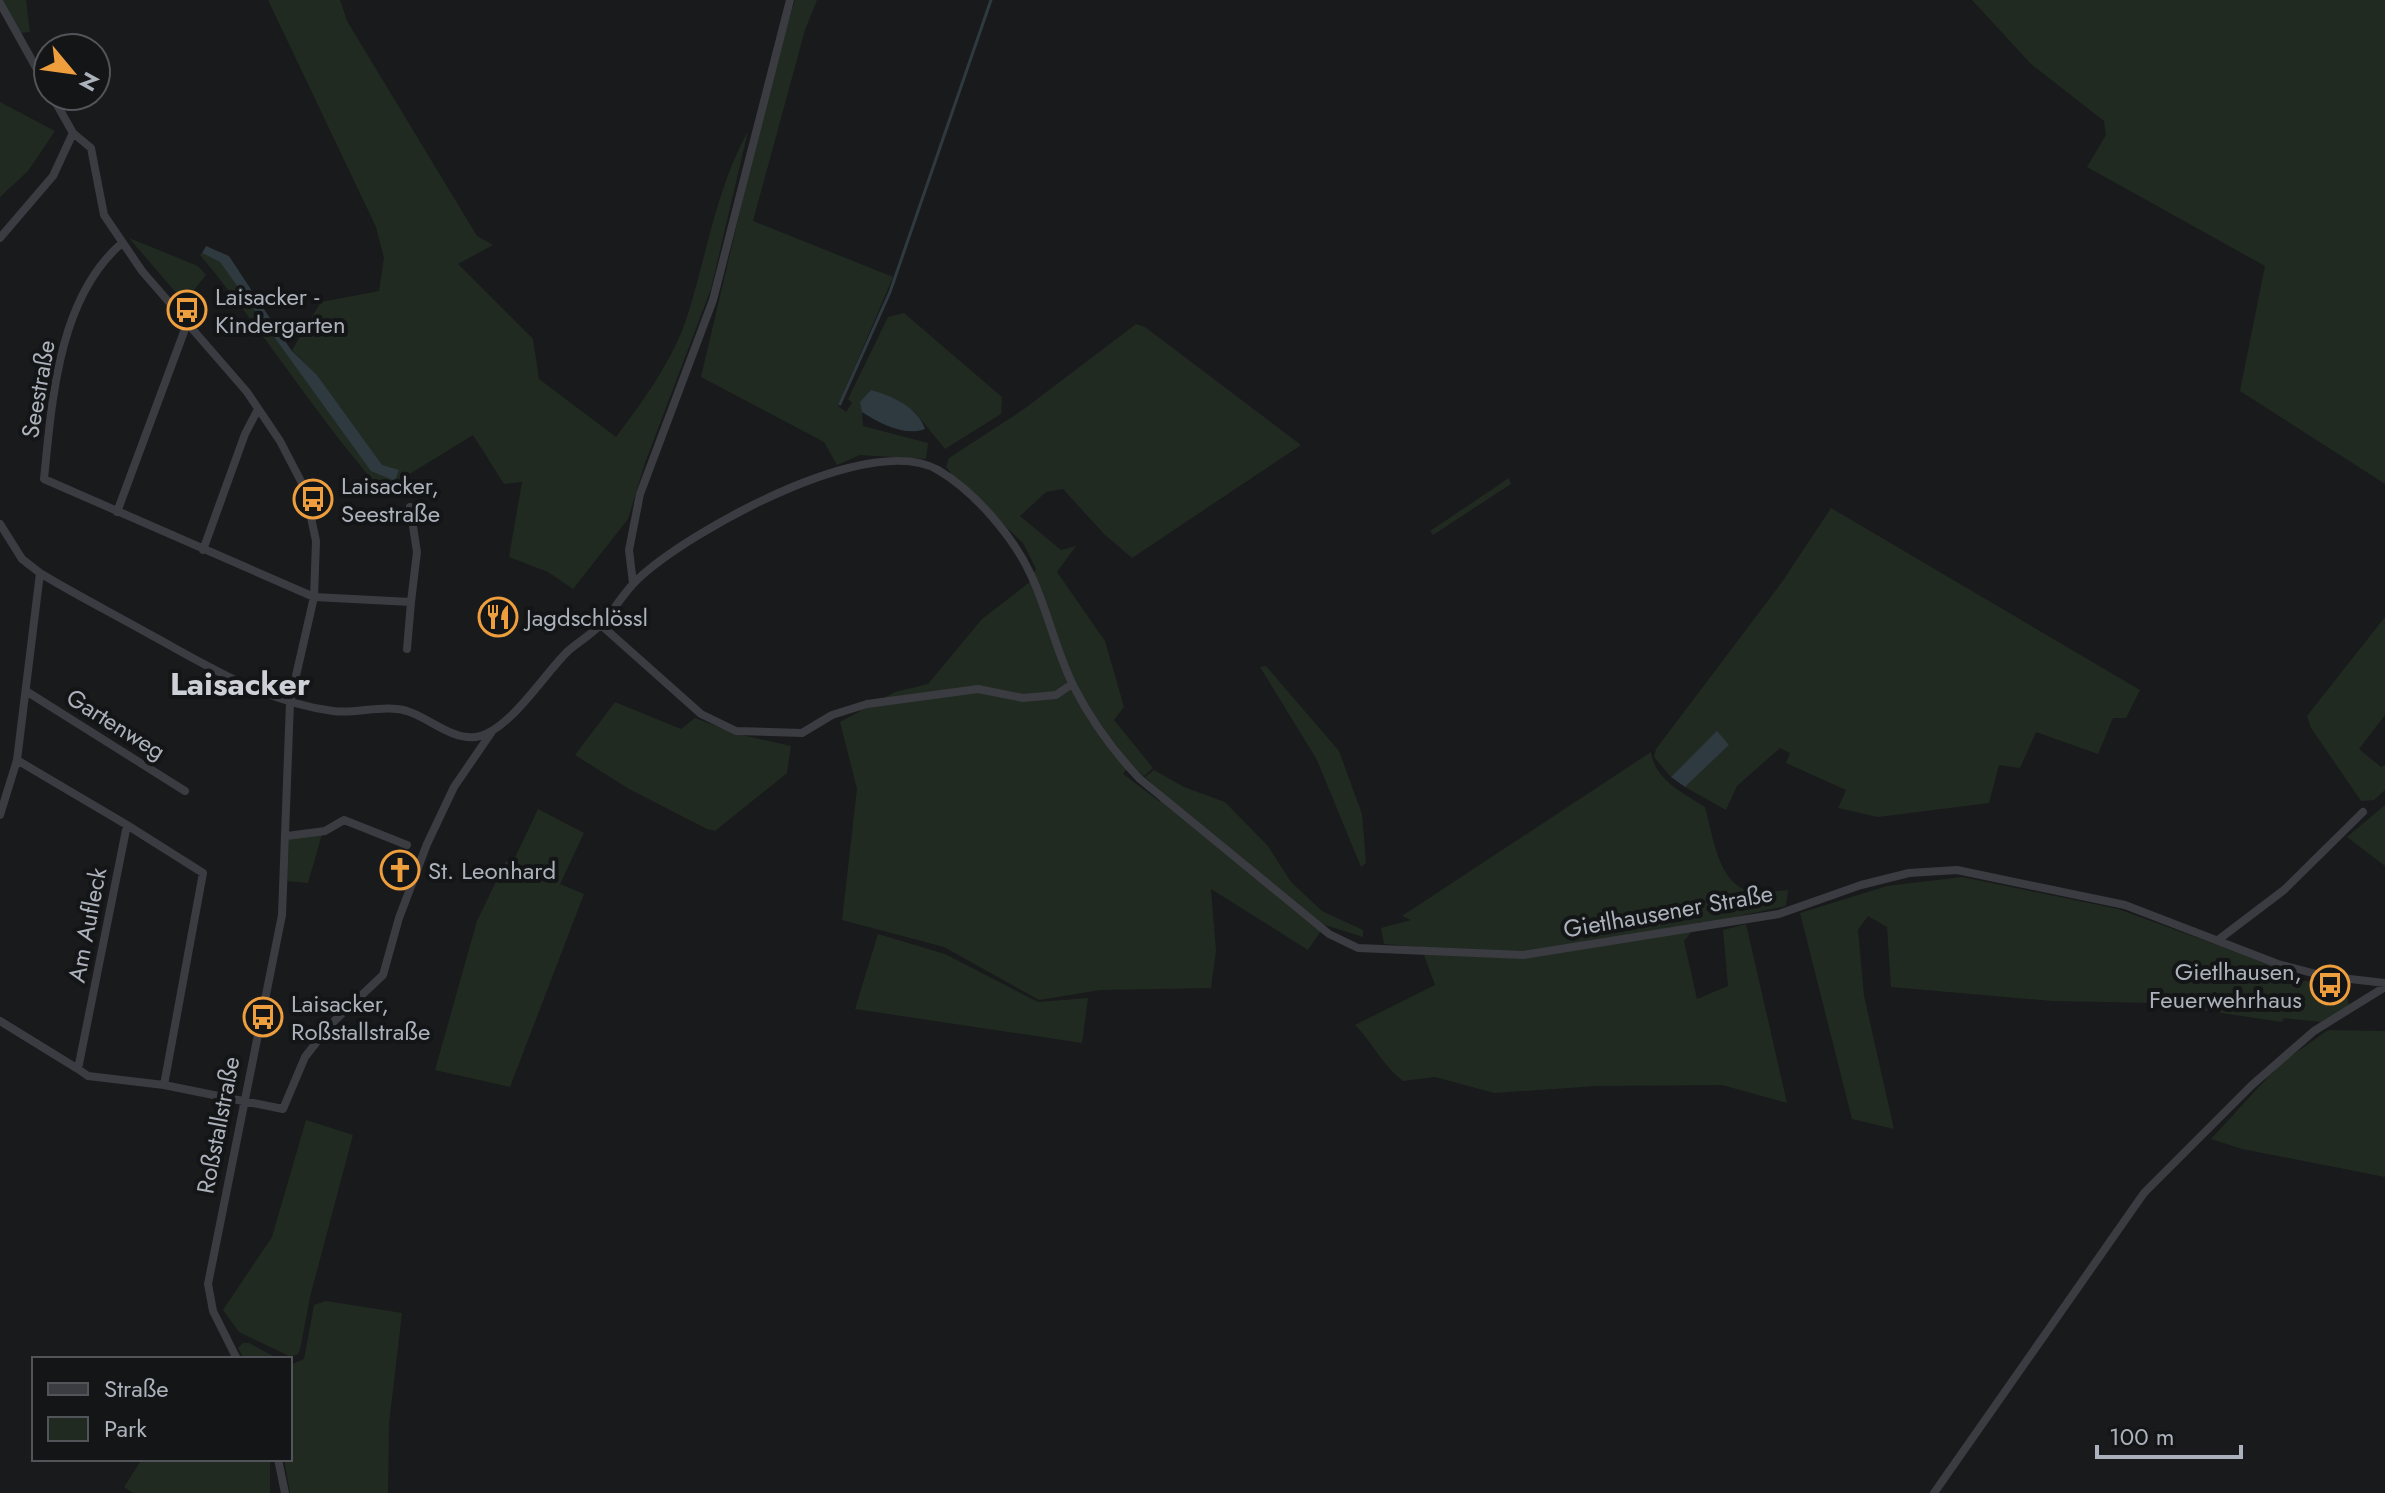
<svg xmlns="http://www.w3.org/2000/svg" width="2385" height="1493" font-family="Jost,sans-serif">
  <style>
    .green { fill: #212a21 }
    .water { fill: #2f3a40 }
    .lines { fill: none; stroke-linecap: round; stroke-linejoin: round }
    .stream { stroke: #2f3a40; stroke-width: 3 }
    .minor { stroke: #3a3c41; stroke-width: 8 }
    .labels { text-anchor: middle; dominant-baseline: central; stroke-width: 8; stroke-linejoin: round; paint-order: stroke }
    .poi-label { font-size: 24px; fill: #acb2bb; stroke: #141517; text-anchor: start }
    .street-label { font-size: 24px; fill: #acb2bb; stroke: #141517 }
    .district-label { font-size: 32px; font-weight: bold; fill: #cdd1d7; stroke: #141517 }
  </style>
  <rect width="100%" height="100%" fill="#191a1c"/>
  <path class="green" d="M3 0H26L30 32 19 33Z
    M268 0H340L347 21 477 236 493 245 458 264 533 339 539 379 616 437C643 401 673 360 687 317 707 254 716 189 748 131L711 289 645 463 628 519 573 589 548 572 509 557 522 482 504 484 473 435 382 491C316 417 264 331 200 255L202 253 220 262 382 466 317 375 292 350 321 302 379 291 384 258 376 227Z
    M795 0H817L805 30 753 221 893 277 838 406 846 412 852 403 848 399 888 317 904 313 1002 397 1001 414 945 449 915 412 898 401 871 390 862 412 863 426 928 443 926 459 860 455 837 465 824 442 701 377 772 75Z
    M1972 0H2385V484L2240 391 2265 266 2087 167 2106 135 2104 121 2031 64Z
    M0 102 55 131 28 171 0 197Z
    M129 238 198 266 206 275 184 302Z
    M1136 324 1145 327 1301 445 1132 558 1104 534 1063 489 1046 492 1020 516 1061 550 1076 546 1057 572 1105 641 1124 707 1114 720 1153 768 1144 776 1131 764 1123 774 1159 801 1166 796 1145 777 1154 770 1184 787 1225 802 1268 846 1291 882 1322 911 1363 930V937L1325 925 1308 950 1211 889 1216 951 1211 988 1100 990 1039 1000 944 947 842 920 857 789 840 722 895 692 928 684 982 619 1030 582 1036 569 1023 543 954 477 946 467 949 458 1024 409Z
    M1509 478 1511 484 1433 535 1430 531Z
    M1831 508 2140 690 2126 718H2113L2098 754 2036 732 2020 768 1999 765 1989 803 1878 817 1838 808 1846 790 1786 763 1790 753 1780 748 1737 786 1726 810 1685 787 1729 745 1717 732 1671 777 1654 757 1656 749 1782 582Z
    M2385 617V715L2359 749 2381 767 2385 765V790L2374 800 2361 801 2311 728 2307 716Z
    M1266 666 1339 751 1362 814 1366 863 1361 867 1317 760 1260 667Z
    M615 702 681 729 695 718 737 734 791 746 787 773 715 831 707 829 629 789 575 755Z
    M1651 752C1655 780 1683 793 1705 807 1713 834 1718 889 1755 892 1765 893 1777 891 1788 890L1786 906 1702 924 1700 921 1684 941 1697 999 1728 986 1723 930 1746 924 1787 1103 1722 1085 1597 1086 1494 1093 1435 1077 1403 1081C1383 1066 1373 1043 1355 1025L1435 985 1421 947 1384 944 1381 928 1411 920 1402 916Z
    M2385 805V866L2347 837Z
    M538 809 584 833 560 884 584 894 510 1087 435 1070 477 921 506 861 512 864Z
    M322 834 308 883 287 881 289 838Z
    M1962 877 2118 909 2294 973 2293 979 2345 987 2349 1006 2321 1022 2284 1018 2282 1022 2154 1003 2052 1001 1891 987 1887 927 1868 916 1858 930 1864 996 1894 1129 1852 1119 1800 913 1887 886Z
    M878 934 945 954 1038 1002 1088 998 1082 1043 855 1009Z
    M2328 1030 2385 1031V1177L2242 1149 2211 1139 2280 1064Z
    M306 1120 353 1135 310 1297 300 1350 297 1355 289 1356 239 1332 223 1310 272 1237Z
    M326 1301 402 1313 389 1424 388 1493H290L284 1459H290V1365L304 1359 314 1305Z
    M243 1343H249L279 1359H244L238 1348Z
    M142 1459H270V1493H133L124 1487Z"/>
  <path class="water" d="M206 246 229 256 291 350 317 375 382 465 399 470 395 481 371 471 220 262 202 253Z
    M871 390C892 396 918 407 925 429 905 437 879 423 862 412L860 402Z
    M1717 731 1729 745 1685 787 1671 777Z"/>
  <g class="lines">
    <path class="stream" d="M840 404 890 292 991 0"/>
    <path class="minor" d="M0 3 48 89
      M52 96 73 133 91 148 104 215 142 271 247 392 280 441 305 489 316 541 314 597 290 702 282 915 208 1284 213 1311 237 1359
      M0 238 53 176 73 133
      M122 243C58 298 52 401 44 479L314 597 411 602 407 649
      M410 507 417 552 411 602
      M117 512 188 321
      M0 524 22 559 40 573C76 595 114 614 151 635 210 667 265 702 333 711 354 714 376 706 397 709 423 711 449 741 476 737 509 732 544 674 568 651 578 642 591 635 601 624 614 611 623 593 637 580 687 532 870 430 938 470 974 491 1013 536 1031 575 1048 611 1056 652 1074 687 1092 722 1113 751 1140 779L1329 934 1358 948 1523 955 1779 914 1861 885 1909 873 1957 870 2125 905 2278 964 2324 976 2385 983
      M203 550 245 434 257 411
      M633 583 629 550 640 494 713 300 790 0
      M601 625 701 714 736 731 802 733 832 715 867 704 978 689 1023 698 1056 695 1072 684
      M26 691 185 791
      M0 815 17 760 40 573
      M127 825 203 873 164 1085
      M287 836 325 831 344 820 407 845
      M2218 940 2284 890 2363 812
      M0 1021 78 1069 127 825 17 760
      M78 1069 88 1076 164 1085 283 1109 305 1057 330 1025 383 975 399 918 427 844 454 787 491 733
      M278 1459 285 1493
      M1934 1493 2144 1193 2252 1085 2314 1031 2385 987"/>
  </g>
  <defs>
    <g id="bus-ring" transform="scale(2)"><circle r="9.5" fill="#141517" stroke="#ef9e3e" stroke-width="1.5"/><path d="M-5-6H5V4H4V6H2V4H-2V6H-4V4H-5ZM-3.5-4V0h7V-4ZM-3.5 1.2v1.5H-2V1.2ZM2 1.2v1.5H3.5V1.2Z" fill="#ef9e3e"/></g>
    <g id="restaurant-ring" transform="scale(2)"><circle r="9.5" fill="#141517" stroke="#ef9e3e" stroke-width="1.5"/><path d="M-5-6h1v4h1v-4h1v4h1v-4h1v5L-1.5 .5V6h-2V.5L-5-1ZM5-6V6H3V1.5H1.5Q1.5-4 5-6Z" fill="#ef9e3e"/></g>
    <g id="church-ring" transform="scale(2)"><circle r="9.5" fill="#141517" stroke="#ef9e3e" stroke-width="1.5"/><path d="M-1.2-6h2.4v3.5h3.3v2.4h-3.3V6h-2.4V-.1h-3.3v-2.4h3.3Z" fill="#ef9e3e"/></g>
  </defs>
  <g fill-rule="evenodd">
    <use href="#bus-ring" x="187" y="310"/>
    <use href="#bus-ring" x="313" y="499"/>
    <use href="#restaurant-ring" x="498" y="617"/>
    <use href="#church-ring" x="400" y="870"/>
    <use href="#bus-ring" x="2330" y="985"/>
    <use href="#bus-ring" x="263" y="1017"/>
  </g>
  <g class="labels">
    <g class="poi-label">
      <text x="215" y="296">Laisacker -<tspan x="215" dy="28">Kindergarten</tspan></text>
      <text x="341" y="485">Laisacker,<tspan x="341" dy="28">Seestraße</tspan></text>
      <text x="526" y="617">Jagdschlössl</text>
      <text x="428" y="870">St. Leonhard</text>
      <text x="2302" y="971" text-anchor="end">Gietlhausen,<tspan x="2302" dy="28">Feuerwehrhaus</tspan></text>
      <text x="291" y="1003">Laisacker,<tspan x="291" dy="28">Roßstallstraße</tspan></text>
    </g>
    <g class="street-label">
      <text transform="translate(38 389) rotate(-80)">Seestraße</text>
      <text transform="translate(116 724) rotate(32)">Gartenweg</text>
      <text transform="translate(1668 911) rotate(-10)">Gietlhausener Straße</text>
      <text transform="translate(87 925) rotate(-79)">Am Aufleck</text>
      <text transform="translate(218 1125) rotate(-79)">Roßstallstraße</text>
    </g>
    <g class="district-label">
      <text x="240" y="684">Laisacker</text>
    </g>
  </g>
  <rect x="32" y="1357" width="260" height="104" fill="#141517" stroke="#515459" stroke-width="2"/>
  <rect x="48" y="1383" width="40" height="12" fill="#3a3c41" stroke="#515459" stroke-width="2"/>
  <text x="104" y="1397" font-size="24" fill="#acb2bb">Straße</text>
  <rect x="48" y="1417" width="40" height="24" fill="#212a21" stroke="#515459" stroke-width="2"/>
  <text x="104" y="1437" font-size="24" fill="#acb2bb">Park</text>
  <g transform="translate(72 72) rotate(119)"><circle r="38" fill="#141517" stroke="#515459" stroke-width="2"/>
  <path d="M0-6L14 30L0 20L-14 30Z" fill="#ef9e3e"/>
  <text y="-12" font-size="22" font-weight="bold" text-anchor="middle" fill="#acb2bb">N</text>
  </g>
  <path d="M2097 1445v12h144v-12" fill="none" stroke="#acb2bb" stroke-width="4"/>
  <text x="2109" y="1445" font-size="24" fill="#acb2bb" stroke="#141517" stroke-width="6" paint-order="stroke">100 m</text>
</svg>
